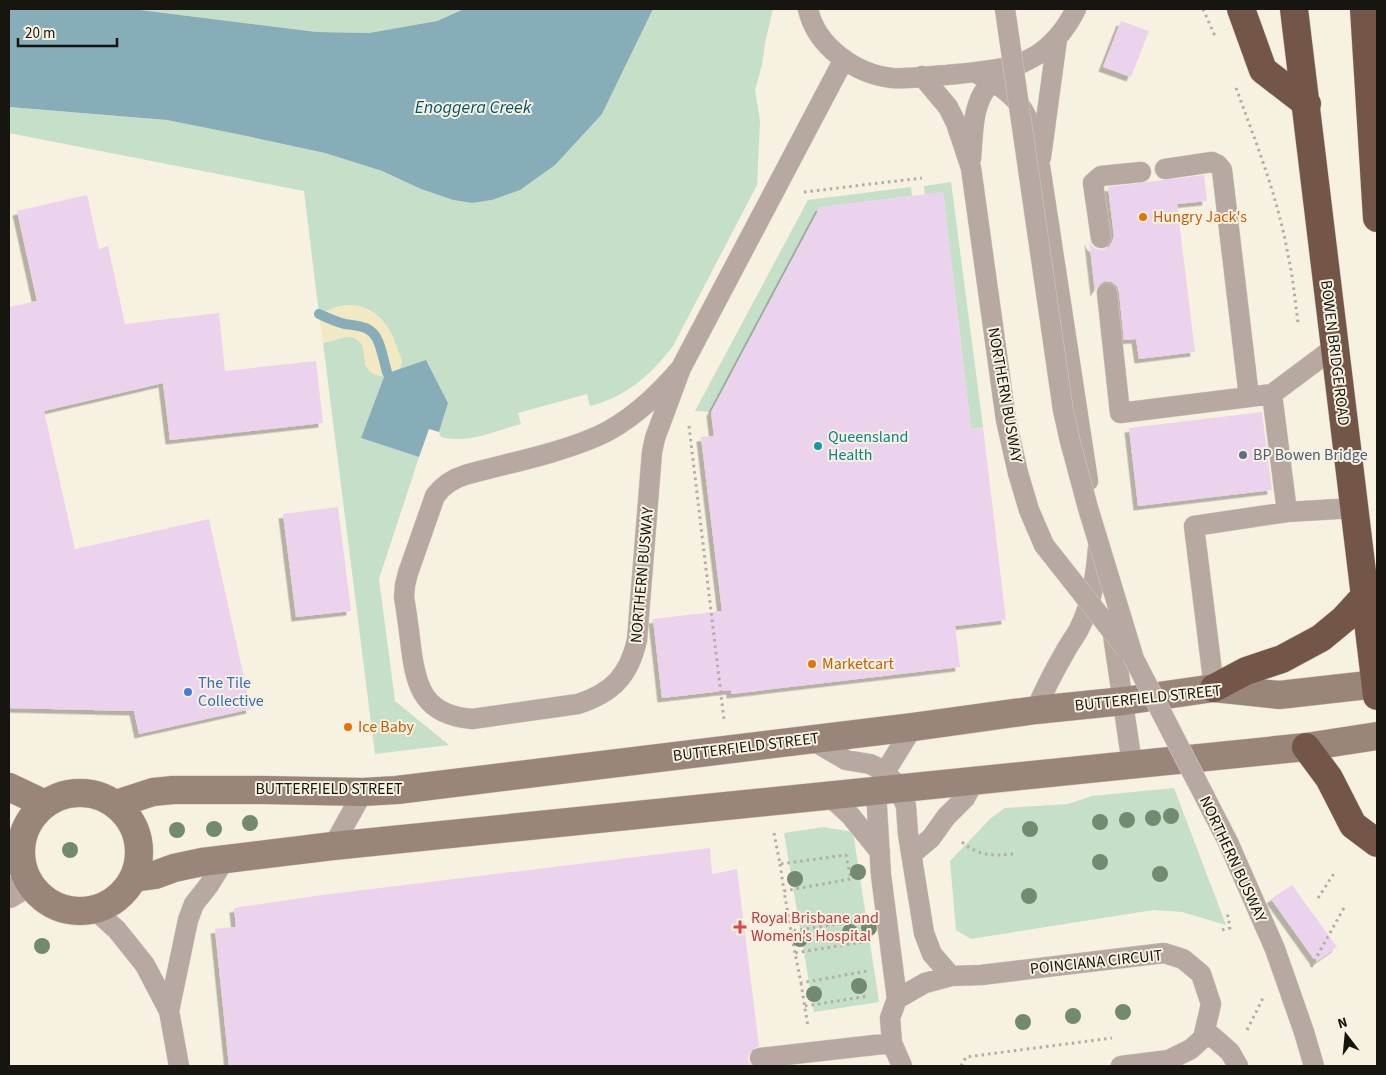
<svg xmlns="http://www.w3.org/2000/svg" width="1386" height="1075" font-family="'Source Sans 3',sans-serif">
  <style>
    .green { fill: #c5dfc8 }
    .sand { fill: #f2e8c2 }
    .water { fill: #87adb9 }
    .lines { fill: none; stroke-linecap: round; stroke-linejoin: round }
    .stream { stroke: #87adb9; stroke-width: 10 }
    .building { fill: #ecd3ed; filter: url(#shadow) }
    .lane-casing { stroke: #d2cebf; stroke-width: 21 }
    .street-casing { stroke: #d2cebf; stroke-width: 29 }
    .secondary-casing { stroke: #d2cebf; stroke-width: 29 }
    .highway-casing { stroke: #d2cebf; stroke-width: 29 }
    .path { stroke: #b2aea1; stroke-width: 3; stroke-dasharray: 2.5 4; stroke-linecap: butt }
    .lane { stroke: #b7a8a1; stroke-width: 20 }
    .street { stroke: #b7a8a1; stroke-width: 28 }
    .secondary { stroke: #9a857a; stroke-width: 28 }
    .highway { stroke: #735648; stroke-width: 28 }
    .lane-bridge-casing { stroke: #d2cebf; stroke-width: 21; stroke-linecap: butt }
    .lane-bridge { stroke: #b7a8a1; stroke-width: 20 }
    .tree { fill: #728a70 }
    .food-dot { fill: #e8710a; stroke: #f6f1e0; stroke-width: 2 }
    .culture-dot { fill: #0f9aa8; stroke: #f6f1e0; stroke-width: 2 }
    .service-dot { fill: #5c6f8a; stroke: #f6f1e0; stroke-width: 2 }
    .shop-dot { fill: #3f7fe0; stroke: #f6f1e0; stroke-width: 2 }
    .health-dot { fill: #e0444e; stroke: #f6f1e0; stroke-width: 2 }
    .labels { text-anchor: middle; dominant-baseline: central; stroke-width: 4; stroke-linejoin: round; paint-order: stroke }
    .food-label { font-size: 16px; fill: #c56008; stroke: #f6f1e0; text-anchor: start }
    .street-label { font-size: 16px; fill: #17150f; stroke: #f6f1e0 }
    .culture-label { font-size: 16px; fill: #0d838f; stroke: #f6f1e0; text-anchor: start }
    .service-label { font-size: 16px; fill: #4e5e75; stroke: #f6f1e0; text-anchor: start }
    .shop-label { font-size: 16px; fill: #366cbe; stroke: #f6f1e0; text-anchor: start }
    .health-label { font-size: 16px; fill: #be3a42; stroke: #f6f1e0; text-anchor: start }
    .water-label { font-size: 18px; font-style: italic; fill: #055669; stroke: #f6f1e0 }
  </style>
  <defs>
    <filter id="shadow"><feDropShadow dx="-4.5" dy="4.5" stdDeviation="0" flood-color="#0004"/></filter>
  </defs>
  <rect width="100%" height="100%" fill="#f6f1e0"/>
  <path class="green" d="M132 9H464L437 21 369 33 317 32Z
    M653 9H773L765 43 762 65 755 90 760 121 757 185 673 346C651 375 626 397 590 406L587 394 518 413 521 424C495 431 468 444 441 437L439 432 448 403 426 361 397 371 400 369C401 356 397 347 392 335 382 315 365 302 341 306 334 307 326 312 319 314L304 191 9 133V107L167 120 237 134 325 153 382 171 421 189 453 200 472 203 492 200 602 114Z
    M951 182 983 427 971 429 943 192 925 195 924 186Z
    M911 187 912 196 820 207 711 412 695 411 808 200Z
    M349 336C365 341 365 349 365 365L379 376 385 374 361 438 419 457 379 579 395 701 449 745 375 754 323 343Z
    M1174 788 1226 925 1182 912 1153 910 971 939 956 930 950 861 991 818 1005 808 1068 804 1092 796Z
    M823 827 853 832 879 1002 814 1012 784 833Z"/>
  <path class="sand" d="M352 305C385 311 390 330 401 358L402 362 400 369C390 375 370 381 366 365 362 354 367 339 350 337 342 336 331 341 323 343L319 314 341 306Z"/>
  <path class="water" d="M9 9H132L317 32 369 33 437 21 464 9H653L602 114 555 165 520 190 492 200 472 203 453 200 421 189 382 171 325 153 237 134 167 120 9 107Z
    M426 360 448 403 439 432 429 429 419 457 361 438 385 374Z"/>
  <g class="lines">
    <path class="stream" d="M319 314C328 318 336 322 345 324 359 326 372 326 378 341 382 350 384 362 387 372"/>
  </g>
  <path class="building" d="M1121 21 1149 31 1131 77 1103 67Z
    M1204 175 1207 201 1177 204 1195 352 1139 359 1136 339 1124 340 1119 292 1117 286 1112 282 1105 281 1100 284 1095 292 1089 240 1092 246 1097 249 1102 250 1109 247 1112 242 1114 236 1108 187Z
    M943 192 971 429 983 427 1006 620 955 626 960 667 731 694V690L662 698 653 619 722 611 701 437 714 436 711 412 820 207Z
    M87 195 99 249 108 246 125 324 219 313 225 371 316 361 323 423 170 440 163 383 44 411 75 549 209 519 251 709 139 734 134 711 9 708V307L37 301 17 211Z
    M1262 412 1272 490 1138 506 1129 428Z
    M338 507 351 611 296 617 283 514Z
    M710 848 712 874 737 869 759 1046 753 1049 749 1054 748 1060 752 1066H229L215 929 236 927 234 908 322 895Z
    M1292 885 1337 947 1316 962 1271 899Z"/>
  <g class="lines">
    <g class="lane-casing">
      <path id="lane" d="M808 9C816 46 855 74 892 78 909 79 928 76 946 75 970 73 994 71 1018 65
        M976 73C994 82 1014 93 1024 112 1033 128 1036 149 1040 166L1088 481
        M922 76 948 107 956 123 971 168 1006 420 1018 473
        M1041 157 1057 39
        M971 159C973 138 972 114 982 95 993 74 1018 66 1037 55 1054 44 1067 27 1076 9
        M1101 238 1093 183 1101 176 1141 172
        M1107 293 1120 413 1249 397 1222 170 1218 165 1212 162 1165 169
        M681 368C658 395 631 421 598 436 557 454 508 463 465 475 452 479 443 485 435 496L408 573 405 585 404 597C407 614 409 631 411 647 416 689 425 715 472 719L578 704C612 693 629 676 637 640L652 452 655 438 681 368 844 59
        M1272 394 1335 347
        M1287 512 1354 508
        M1112 628 1132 764
        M1214 688 1194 526 1287 512 1272 394 1249 397
        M1036 710C1044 690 1054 671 1065 652 1069 644 1075 637 1079 629 1092 604 1096 576 1098 548
        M810 739 846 760 870 764 878 768 896 783 906 806 908 834 924 933 932 954 951 976
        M828 795 850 815 880 852
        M333 846 363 792
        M912 854 931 838 946 817 965 798 975 780
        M95 910 117 930 145 965 169 1011 179 1066
        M897 999 881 875 876 791 885 772 913 727
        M169 1011 188 920 194 904 209 885 225 859
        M1205 1030 1230 1052 1238 1066
        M1304 1032 1314 1066
        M760 1058 892 1043
        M902 1066 892 1043 890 1018 897 999 925 983 951 976 981 975 1164 953 1183 959 1201 974 1211 1004 1203 1038 1191 1049 1169 1060 1121 1066"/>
    </g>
    <g class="street-casing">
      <path id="street" d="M9 894 29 882"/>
    </g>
    <g class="secondary-casing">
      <path id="secondary" d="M9 787 45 804
        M21 852a59 59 0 1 1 118 0a59 59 0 1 1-118 0Z
        M116 804 153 792 173 790H264L363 792 397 790 913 727 1036 710 1124 701 1214 688 1279 695 1377 684
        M134 878 155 875 174 868 202 862 333 846 1306 747 1377 736"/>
    </g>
    <g class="highway-casing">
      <path id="highway" d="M1241 9 1263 70 1307 104
        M1294 9 1377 696
        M1364 9 1377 218
        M1214 688 1246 671 1282 659 1321 638 1344 619 1365 596
        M1306 747 1329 778 1353 825 1377 843"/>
    </g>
    <path class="path" d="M1203 9 1215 36
      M1236 88C1256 142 1278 198 1288 255 1293 277 1295 300 1298 323
      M804 192 922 178
      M689 426 724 720
      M774 833 780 864 846 855 851 879 784 891 791 931 858 921V924
      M962 842C979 856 992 856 1013 854
      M780 864 784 891
      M1318 898 1335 872
      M1222 930 1230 928 1227 912
      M791 931 795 953
      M862 942 795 953 801 983 867 971
      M1311 967 1345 906
      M801 983 808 1027
      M805 1006 869 996
      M1247 1030 1263 998
      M961 1066 966 1057 1112 1038"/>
    <use href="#lane" class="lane"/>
    <use href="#street" class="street"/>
    <use href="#secondary" class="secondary"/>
    <use href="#highway" class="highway"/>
    <g class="lane-bridge-casing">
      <path id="lane-bridge" d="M1005 9 1063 410 1070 441 1088 508 1134 659 1228 842 1275 949 1304 1032
        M1018 473 1029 510 1044 545 1126 649"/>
    </g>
    <use href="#lane-bridge" class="lane-bridge"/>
  </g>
  <g class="tree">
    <circle cx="1171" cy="816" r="8"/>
    <circle cx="1153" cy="818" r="8"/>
    <circle cx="1127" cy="820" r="8"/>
    <circle cx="1100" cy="822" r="8"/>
    <circle cx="250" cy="823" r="8"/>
    <circle cx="214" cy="829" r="8"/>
    <circle cx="1030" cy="829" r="8"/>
    <circle cx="177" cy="830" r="8"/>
    <circle cx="70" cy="850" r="8"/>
    <circle cx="1100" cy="862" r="8"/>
    <circle cx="858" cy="872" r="8"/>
    <circle cx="1160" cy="874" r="8"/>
    <circle cx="795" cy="879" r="8"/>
    <circle cx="1029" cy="896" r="8"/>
    <circle cx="869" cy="928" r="8"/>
    <circle cx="850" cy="932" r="8"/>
    <circle cx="800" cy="939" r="8"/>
    <circle cx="42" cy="946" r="8"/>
    <circle cx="859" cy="986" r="8"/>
    <circle cx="814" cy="994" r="8"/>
    <circle cx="1123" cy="1012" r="8"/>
    <circle cx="1073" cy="1016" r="8"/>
    <circle cx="1023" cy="1022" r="8"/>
  </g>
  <g class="food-dot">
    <circle cx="1143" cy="217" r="5"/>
    <circle cx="812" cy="664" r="5"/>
    <circle cx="348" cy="727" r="5"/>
  </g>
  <circle class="culture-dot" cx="818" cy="446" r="5"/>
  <circle class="service-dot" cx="1243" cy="455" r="5"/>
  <circle class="shop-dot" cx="188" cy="692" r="5"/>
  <path class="health-dot" d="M737.5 919.5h5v5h5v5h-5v5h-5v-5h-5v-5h5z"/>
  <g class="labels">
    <g class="food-label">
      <text x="1153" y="217">Hungry Jack's</text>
      <text x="822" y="664">Marketcart</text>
      <text x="358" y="727">Ice Baby</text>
    </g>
    <g class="street-label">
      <text transform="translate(1335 353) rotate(83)">BOWEN BRIDGE ROAD</text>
      <text transform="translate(1005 395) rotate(80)">NORTHERN BUSWAY</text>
      <text transform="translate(642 575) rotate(-85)">NORTHERN BUSWAY</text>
      <text transform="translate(1148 698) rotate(-6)">BUTTERFIELD STREET</text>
      <text transform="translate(746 747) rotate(-7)">BUTTERFIELD STREET</text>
      <text x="329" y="789">BUTTERFIELD STREET</text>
      <text transform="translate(1233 859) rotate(65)">NORTHERN BUSWAY</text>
      <text transform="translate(1096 962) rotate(-6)">POINCIANA CIRCUIT</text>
    </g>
    <g class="culture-label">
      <text x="828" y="437">Queensland<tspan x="828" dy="18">Health</tspan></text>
    </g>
    <g class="service-label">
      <text x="1253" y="455">BP Bowen Bridge</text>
    </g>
    <g class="shop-label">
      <text x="198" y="683">The Tile<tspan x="198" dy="18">Collective</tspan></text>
    </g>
    <g class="health-label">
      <text x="751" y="918">Royal Brisbane and<tspan x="751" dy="18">Women’s Hospital</tspan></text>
    </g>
    <g class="water-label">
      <text x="473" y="107">Enoggera Creek</text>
    </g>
  </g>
  <rect width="1386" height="1075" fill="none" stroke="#17150f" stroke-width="20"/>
  <g transform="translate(1346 1035) rotate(344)" stroke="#f6f1e0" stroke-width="4" paint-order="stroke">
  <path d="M0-4L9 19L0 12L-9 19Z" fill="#17150f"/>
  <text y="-8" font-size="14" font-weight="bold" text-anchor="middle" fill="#17150f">N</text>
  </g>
  <path d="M18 38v8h99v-8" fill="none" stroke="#17150f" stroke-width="2.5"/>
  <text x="25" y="38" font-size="15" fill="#17150f" stroke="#f6f1e0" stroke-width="4" paint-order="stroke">20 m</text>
</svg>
